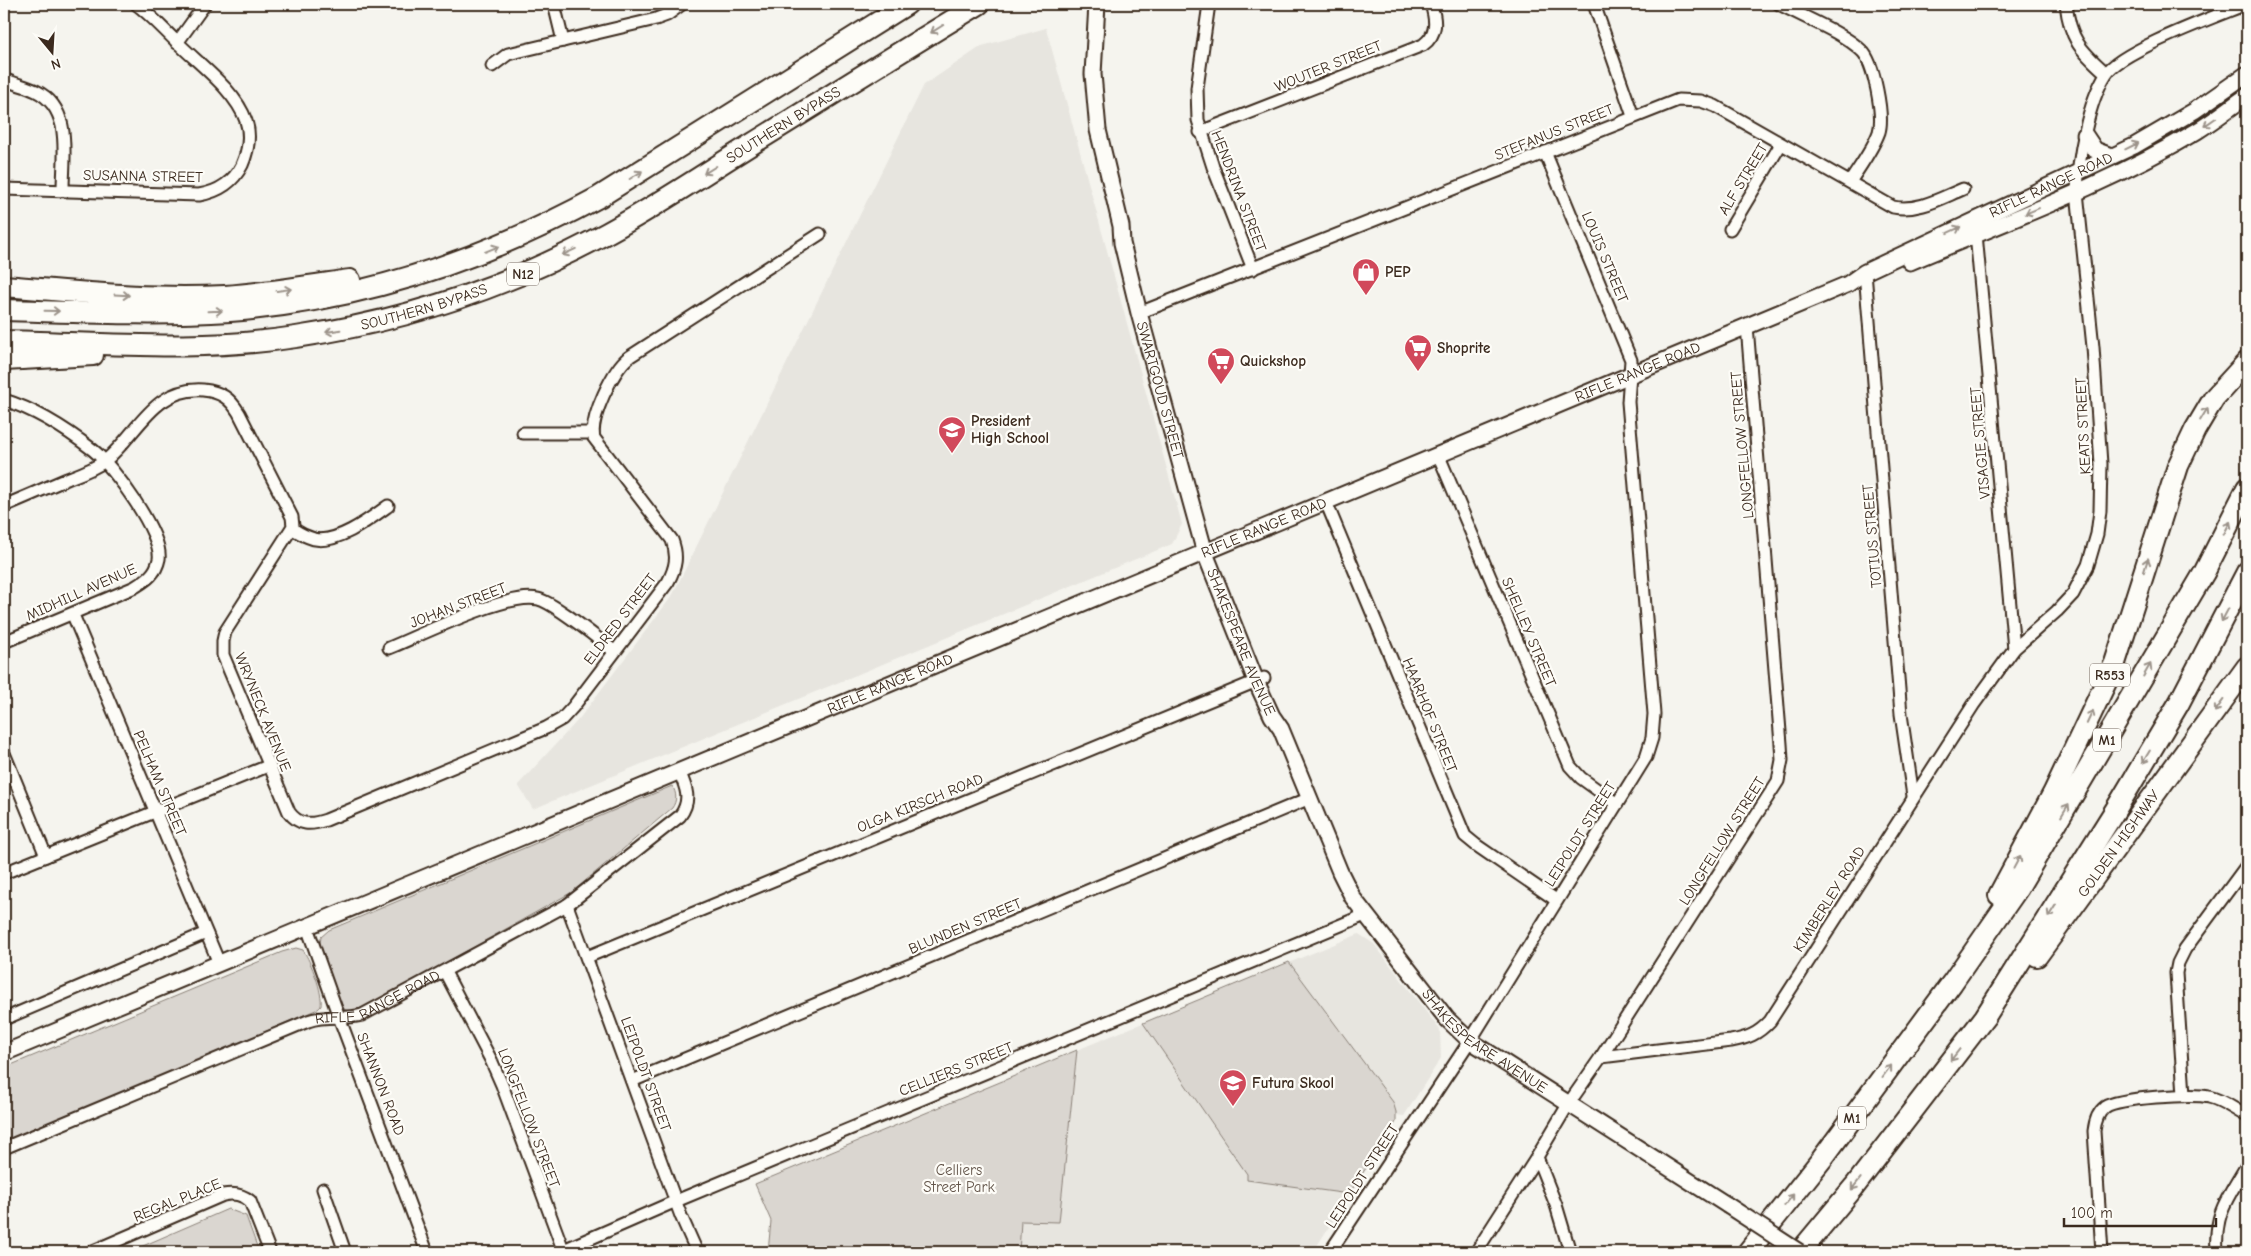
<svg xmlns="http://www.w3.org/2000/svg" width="2251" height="1256" font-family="'Comic Neue',sans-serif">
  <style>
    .built { fill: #e7e5df }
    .green { fill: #dad6d0; stroke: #8a8077 }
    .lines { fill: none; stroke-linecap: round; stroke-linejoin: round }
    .street-casing { stroke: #3b2a1e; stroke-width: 15 }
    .secondary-casing { stroke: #3b2a1e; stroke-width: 19 }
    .highway-casing { stroke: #3b2a1e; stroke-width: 24 }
    .street { stroke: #fdfcf7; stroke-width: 11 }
    .secondary { stroke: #fdfcf7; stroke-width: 15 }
    .highway { stroke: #fdfcf7; stroke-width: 20 }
    .secondary-bridge-casing { stroke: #3b2a1e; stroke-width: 19; stroke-linecap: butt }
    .secondary-bridge { stroke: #fdfcf7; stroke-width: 15 }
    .oneway { stroke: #9c938a }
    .labels { text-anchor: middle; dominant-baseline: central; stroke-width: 4.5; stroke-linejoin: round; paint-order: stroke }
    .shield { fill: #fdfcf7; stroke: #75695f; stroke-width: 1 }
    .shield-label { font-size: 14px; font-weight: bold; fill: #3b2a1e }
    .street-label { font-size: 15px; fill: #3b2a1e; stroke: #fdfcf7 }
    .poi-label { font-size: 15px; font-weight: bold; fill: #3b2a1e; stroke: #fdfcf7; text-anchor: start }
    .park-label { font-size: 15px; fill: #63554a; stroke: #fdfcf7 }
  </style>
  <rect width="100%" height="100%" fill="#f5f4ee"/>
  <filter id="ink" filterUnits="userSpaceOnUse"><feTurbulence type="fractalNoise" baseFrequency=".02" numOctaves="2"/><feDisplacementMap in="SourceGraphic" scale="10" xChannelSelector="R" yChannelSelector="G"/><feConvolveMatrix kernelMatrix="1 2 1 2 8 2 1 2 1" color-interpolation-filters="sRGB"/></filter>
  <g filter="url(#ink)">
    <path class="built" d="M1046 28 1182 524 1172 544 533 809 518 785 579 719 672 596 924 85 982 46Z
      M1359 934 1374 944 1440 1030 1441 1058 1404 1116 1396 1115V1122L1313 1252H1019L1021 1220 1059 1222 1077 1050Z"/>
    <path class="green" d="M672 786C677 793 677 801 672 808L572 892 370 1005 353 1011H346L340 1003 320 944 321 937 329 930Z
      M296 948 303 950C311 962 323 992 321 1006L318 1009 4 1143V1068L282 952Z
      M1289 962 1393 1102 1396 1112V1122L1349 1194 1247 1180V1174L1143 1023Z
      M1077 1050 1059 1222 1021 1221 1019 1252H768L771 1221 755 1184Z
      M228 1209 246 1216 259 1252H129Z"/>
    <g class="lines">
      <g class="street-casing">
        <g id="street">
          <path d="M554 4 563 41"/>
          <path d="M1209 4 1197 88 1198 120 1213 167 1253 269"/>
          <path d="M1594 4 1633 116"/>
          <path d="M1779 4C1803 17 1844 33 1862 51 1874 62 1884 116 1879 132 1873 149 1860 166 1850 182"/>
          <path d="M2066 4C2070 39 2080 50 2106 73"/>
          <path d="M177 43 205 4"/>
          <path d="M492 66 508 54 656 19 667 15 682 4"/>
          <path d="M4 79C14 84 26 86 36 91 73 109 63 156 63 189"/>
          <path d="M1200 132 1423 45C1438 34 1436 20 1431 4"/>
          <path d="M4 189 199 195C217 192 233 183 242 165 248 151 251 136 246 121 236 91 200 65 178 43 164 30 151 15 136 4"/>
          <path d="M1730 229 1781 144"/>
          <path d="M1976 234 2014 649"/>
          <path d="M1865 272 1901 714 1913 796"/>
          <path d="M1139 313 1678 100 1701 101 1715 106 1893 207C1918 212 1941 198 1963 189"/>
          <path d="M4 400C37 410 66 429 93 450 113 466 163 534 159 559 156 574 146 580 135 587L4 642"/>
          <path d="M523 433H593"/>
          <path d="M1438 454 1570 766 1581 778 1617 804"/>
          <path d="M1326 502 1465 836 1476 845 1556 900"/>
          <path d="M4 506C25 497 46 488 67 479 80 474 94 469 105 461 138 434 153 387 203 390 221 392 230 398 239 413L292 517 293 526 225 632 223 641V655L289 812C299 826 311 825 326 820L546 728 562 719 573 707 668 582C676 567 678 556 672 540L594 438C589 419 613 369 629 357L820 234"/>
          <path d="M293 529C299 533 307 537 314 539 337 544 370 519 388 506"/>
          <path d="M73 615 219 963"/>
          <path d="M389 648C421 635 507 592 538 599 555 603 598 639 614 651"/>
          <path d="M4 753 46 856"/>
          <path d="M4 873 268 766"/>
          <path d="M567 905 681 1216 697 1252"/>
          <path d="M307 927 339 1017 427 1252"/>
          <path d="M587 957 1264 678"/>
          <path d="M445 972 491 1060 502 1085 564 1252"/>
          <path d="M4 1019 206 933"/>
          <path d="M1601 1057 1731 1041C1748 1038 1758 1034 1770 1021L1974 704 2014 649 2057 611 2073 594 2088 565 2097 534 2100 511 2101 464 2093 347 2077 192C2078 159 2088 102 2106 74 2120 51 2217 16 2246 4"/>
          <path d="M632 1081 1310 798"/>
          <path d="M2184 1095 2176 973 2178 963 2185 949 2247 865"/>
          <path id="s1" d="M4 1148 308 1021C327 1014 344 1020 362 1015L567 905 680 816C692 800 686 787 679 771"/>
          <path d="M1537 1157 1556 1205 1570 1252"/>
          <path d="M323 1189 345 1252"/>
          <path d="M91 1252 223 1195C234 1193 242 1194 250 1201L270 1252"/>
          <path d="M559 1252 676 1201 1365 915"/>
          <path d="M1330 1252 1475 1033 1646 757 1652 738 1654 714 1628 402 1631 360 1545 152"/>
          <path d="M1476 1252 1537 1157 1569 1103 1601 1057 1778 781 1782 760 1781 744 1747 326"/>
          <path d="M2102 1252 2094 1131C2095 1122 2097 1113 2105 1107 2118 1098 2193 1093 2209 1097 2223 1100 2235 1110 2247 1116"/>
          <path d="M2217 1252C2214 1212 2228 1198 2247 1165"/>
        </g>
      </g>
      <g class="secondary-casing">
        <g id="secondary">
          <path id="s2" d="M1097 4 1093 74 1098 130 1121 226 1122 243 1139 313 1205 553 1256 681 1272 716 1281 729 1340 872 1353 898 1447 1019 1469 1040 1727 1205"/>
          <path d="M2085 135 2095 150 2111 156"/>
          <path d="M1910 262C2007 221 2107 185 2197 131 2215 120 2231 107 2247 96"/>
          <path id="s3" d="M4 1053 1848 284 1865 272 2134 146 2194 111 2247 74"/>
        </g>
      </g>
      <g class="highway-casing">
        <g id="highway">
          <path d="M4 286C77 292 151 300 225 296 267 293 309 286 350 280"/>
          <path d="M4 310C79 312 155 316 230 311 361 301 485 259 599 197L907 4"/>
          <path id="s4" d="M4 341C101 343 200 352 296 337 405 321 510 286 607 233 657 206 704 174 752 144 828 97 903 50 979 4"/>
          <path d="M4 360 93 355"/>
          <path d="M1999 895 2054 792 2115 663 2178 466 2195 430 2214 398 2247 362"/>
          <path id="s5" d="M2037 956 2247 667"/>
          <path d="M1748 1252 1822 1159 1952 983 2018 888 2204 573 2247 488"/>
          <path d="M1800 1252 1854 1187 1985 1017 2116 809 2179 703 2247 572"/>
        </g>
      </g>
      <use href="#street" class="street"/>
      <use href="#secondary" class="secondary"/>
      <use href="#highway" class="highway"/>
      <g class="secondary-bridge-casing">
        <path id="secondary-bridge" d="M1727 1205 1799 1252"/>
      </g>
      <use href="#secondary-bridge" class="secondary-bridge"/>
    </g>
    <defs><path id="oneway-shaft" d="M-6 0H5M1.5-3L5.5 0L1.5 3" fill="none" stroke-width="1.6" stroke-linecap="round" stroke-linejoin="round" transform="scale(1.25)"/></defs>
    <g class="oneway">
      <use href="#oneway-shaft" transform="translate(937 29) rotate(148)"/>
      <use href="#oneway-shaft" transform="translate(2210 122) rotate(145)"/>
      <use href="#oneway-shaft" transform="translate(2132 146) rotate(-26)"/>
      <use href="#oneway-shaft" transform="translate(710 170) rotate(148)"/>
      <use href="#oneway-shaft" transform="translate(636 175) rotate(-32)"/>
      <use href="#oneway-shaft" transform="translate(2032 211) rotate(157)"/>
      <use href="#oneway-shaft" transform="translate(1954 230) rotate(-25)"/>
      <use href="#oneway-shaft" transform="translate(492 249) rotate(-22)"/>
      <use href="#oneway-shaft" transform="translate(569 252) rotate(155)"/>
      <use href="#oneway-shaft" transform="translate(284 290) rotate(-8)"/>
      <use href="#oneway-shaft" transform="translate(122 295) rotate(3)"/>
      <use href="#oneway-shaft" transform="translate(52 311) rotate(1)"/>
      <use href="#oneway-shaft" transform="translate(215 311) rotate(-2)"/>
      <use href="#oneway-shaft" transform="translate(333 331) rotate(170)"/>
      <use href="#oneway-shaft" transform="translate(2204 414) rotate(-59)"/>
      <use href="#oneway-shaft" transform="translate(2227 528) rotate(-63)"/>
      <use href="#oneway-shaft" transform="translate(2146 565) rotate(-73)"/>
      <use href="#oneway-shaft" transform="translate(2225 615) rotate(118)"/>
      <use href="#oneway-shaft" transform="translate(2147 670) rotate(-60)"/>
      <use href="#oneway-shaft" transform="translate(2219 706) rotate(126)"/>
      <use href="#oneway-shaft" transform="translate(2090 717) rotate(-65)"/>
      <use href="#oneway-shaft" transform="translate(2146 757) rotate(121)"/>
      <use href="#oneway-shaft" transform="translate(2065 810) rotate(-59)"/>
      <use href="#oneway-shaft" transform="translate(2017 862) rotate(-62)"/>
      <use href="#oneway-shaft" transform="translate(2052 911) rotate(122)"/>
      <use href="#oneway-shaft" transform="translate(1955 1055) rotate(128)"/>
      <use href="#oneway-shaft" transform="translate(1887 1071) rotate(-53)"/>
      <use href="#oneway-shaft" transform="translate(1856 1184) rotate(128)"/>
      <use href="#oneway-shaft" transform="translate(1789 1200) rotate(-52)"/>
    </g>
  </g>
  <defs>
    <g id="shop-pin" transform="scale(1.4375)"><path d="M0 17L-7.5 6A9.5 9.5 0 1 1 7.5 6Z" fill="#d1495b" stroke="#fdfcf7"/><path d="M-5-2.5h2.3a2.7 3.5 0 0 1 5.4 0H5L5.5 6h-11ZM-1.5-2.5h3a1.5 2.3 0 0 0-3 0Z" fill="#fff"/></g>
    <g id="supermarket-pin" transform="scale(1.4375)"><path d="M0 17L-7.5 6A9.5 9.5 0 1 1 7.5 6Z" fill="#d1495b" stroke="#fdfcf7"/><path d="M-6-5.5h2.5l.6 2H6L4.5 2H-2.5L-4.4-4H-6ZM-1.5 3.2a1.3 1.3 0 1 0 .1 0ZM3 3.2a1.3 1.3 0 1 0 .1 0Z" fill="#fff"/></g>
    <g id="school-pin" transform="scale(1.4375)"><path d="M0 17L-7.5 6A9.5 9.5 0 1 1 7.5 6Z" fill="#d1495b" stroke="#fdfcf7"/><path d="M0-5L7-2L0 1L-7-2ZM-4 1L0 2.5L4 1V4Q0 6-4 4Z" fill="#fff"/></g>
  </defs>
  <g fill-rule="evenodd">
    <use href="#shop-pin" x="1366" y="272"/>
    <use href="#supermarket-pin" x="1418" y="348"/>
    <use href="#supermarket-pin" x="1221" y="361"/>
    <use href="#school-pin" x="952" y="430"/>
    <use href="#school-pin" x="1233" y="1083"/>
  </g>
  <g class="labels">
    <g class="shield">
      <rect x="507" y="262.5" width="32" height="23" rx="4"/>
      <rect x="2090" y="663.5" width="40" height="23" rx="4"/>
      <rect x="2093" y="728.5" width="28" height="23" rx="4"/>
      <rect x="1838" y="1106.5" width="28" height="23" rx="4"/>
    </g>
    <g class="shield-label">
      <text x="523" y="274">N12</text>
      <text x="2110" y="675">R553</text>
      <text x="2107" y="740">M1</text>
      <text x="1852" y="1118">M1</text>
    </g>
    <g class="street-label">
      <text transform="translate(1328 66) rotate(-22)">WOUTER STREET</text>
      <text stroke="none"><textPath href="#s4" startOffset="829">SOUTHERN BYPASS</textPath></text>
      <text transform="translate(1554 132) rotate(-22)">STEFANUS STREET</text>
      <text transform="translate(143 176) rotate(1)">SUSANNA STREET</text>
      <text transform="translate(1743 179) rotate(-59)">ALF STREET</text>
      <text stroke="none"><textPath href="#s3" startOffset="2224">RIFLE RANGE ROAD</textPath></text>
      <text transform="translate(1239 191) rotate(69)">HENDRINA STREET</text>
      <text transform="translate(1605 257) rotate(67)">LOUIS STREET</text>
      <text stroke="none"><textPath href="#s4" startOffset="424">SOUTHERN BYPASS</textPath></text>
      <text stroke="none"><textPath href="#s3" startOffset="1770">RIFLE RANGE ROAD</textPath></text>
      <text stroke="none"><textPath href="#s2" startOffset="394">SWARTGOUD STREET</textPath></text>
      <text transform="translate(2083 426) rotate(-93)">KEATS STREET</text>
      <text transform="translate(1980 443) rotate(-95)">VISAGIE STREET</text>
      <text transform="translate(1742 445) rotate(-95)">LONGFELLOW STREET</text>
      <text stroke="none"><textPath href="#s3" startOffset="1365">RIFLE RANGE ROAD</textPath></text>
      <text transform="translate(1872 536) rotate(-95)">TOTIUS STREET</text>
      <text transform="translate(81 592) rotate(-24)">MIDHILL AVENUE</text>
      <text transform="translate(458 605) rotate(-21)">JOHAN STREET</text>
      <text transform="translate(620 619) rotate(-53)">ELDRED STREET</text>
      <text transform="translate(1529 632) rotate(67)">SHELLEY STREET</text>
      <text stroke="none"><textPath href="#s2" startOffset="659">SHAKESPEARE AVENUE</textPath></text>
      <text stroke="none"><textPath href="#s3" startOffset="960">RIFLE RANGE ROAD</textPath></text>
      <text transform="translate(263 712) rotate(68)">WRYNECK AVENUE</text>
      <text transform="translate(1430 715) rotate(68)">HAARHOF STREET</text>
      <text transform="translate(160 783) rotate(67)">PELHAM STREET</text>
      <text transform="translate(920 803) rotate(-22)">OLGA KIRSCH ROAD</text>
      <text transform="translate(1580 834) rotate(-58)">LEIPOLDT STREET</text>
      <text transform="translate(1722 841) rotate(-58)">LONGFELLOW STREET</text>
      <text stroke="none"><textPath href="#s5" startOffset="139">GOLDEN HIGHWAY</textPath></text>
      <text transform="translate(1829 899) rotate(-58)">KIMBERLEY ROAD</text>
      <text transform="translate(965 926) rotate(-23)">BLUNDEN STREET</text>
      <text stroke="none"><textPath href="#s1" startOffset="404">RIFLE RANGE ROAD</textPath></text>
      <text stroke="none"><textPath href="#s2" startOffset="1135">SHAKESPEARE AVENUE</textPath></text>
      <text transform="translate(956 1069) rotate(-22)">CELLIERS STREET</text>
      <text transform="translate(646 1074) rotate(70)">LEIPOLDT STREET</text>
      <text transform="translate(381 1084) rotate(69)">SHANNON ROAD</text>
      <text transform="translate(529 1118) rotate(69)">LONGFELLOW STREET</text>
      <text transform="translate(1362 1176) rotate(-57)">LEIPOLDT STREET</text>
      <text transform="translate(177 1200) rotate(-22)">REGAL PLACE</text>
    </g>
    <g class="poi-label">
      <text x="1385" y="272">PEP</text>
      <text x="1437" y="348">Shoprite</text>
      <text x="1240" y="361">Quickshop</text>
      <text x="971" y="421">President<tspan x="971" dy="17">High School</tspan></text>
      <text x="1252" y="1083">Futura Skool</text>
    </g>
    <g class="park-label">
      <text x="959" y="1170">Celliers<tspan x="959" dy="17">Street Park</tspan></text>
    </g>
  </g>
  <rect width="2251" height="1256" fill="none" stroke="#fdfcf7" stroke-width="20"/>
  <rect x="10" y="10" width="2231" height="1236" fill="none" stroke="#3b2a1e" stroke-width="2" filter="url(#ink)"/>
  <g transform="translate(52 52) rotate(162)" stroke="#fdfcf7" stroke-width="4" paint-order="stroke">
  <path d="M0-4L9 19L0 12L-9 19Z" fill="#3b2a1e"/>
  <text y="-8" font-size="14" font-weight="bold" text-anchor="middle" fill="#3b2a1e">N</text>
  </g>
  <path d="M2064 1218v8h152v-8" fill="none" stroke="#3b2a1e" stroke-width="2.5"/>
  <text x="2071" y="1218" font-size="15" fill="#3b2a1e" stroke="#fdfcf7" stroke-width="4" paint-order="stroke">100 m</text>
</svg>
